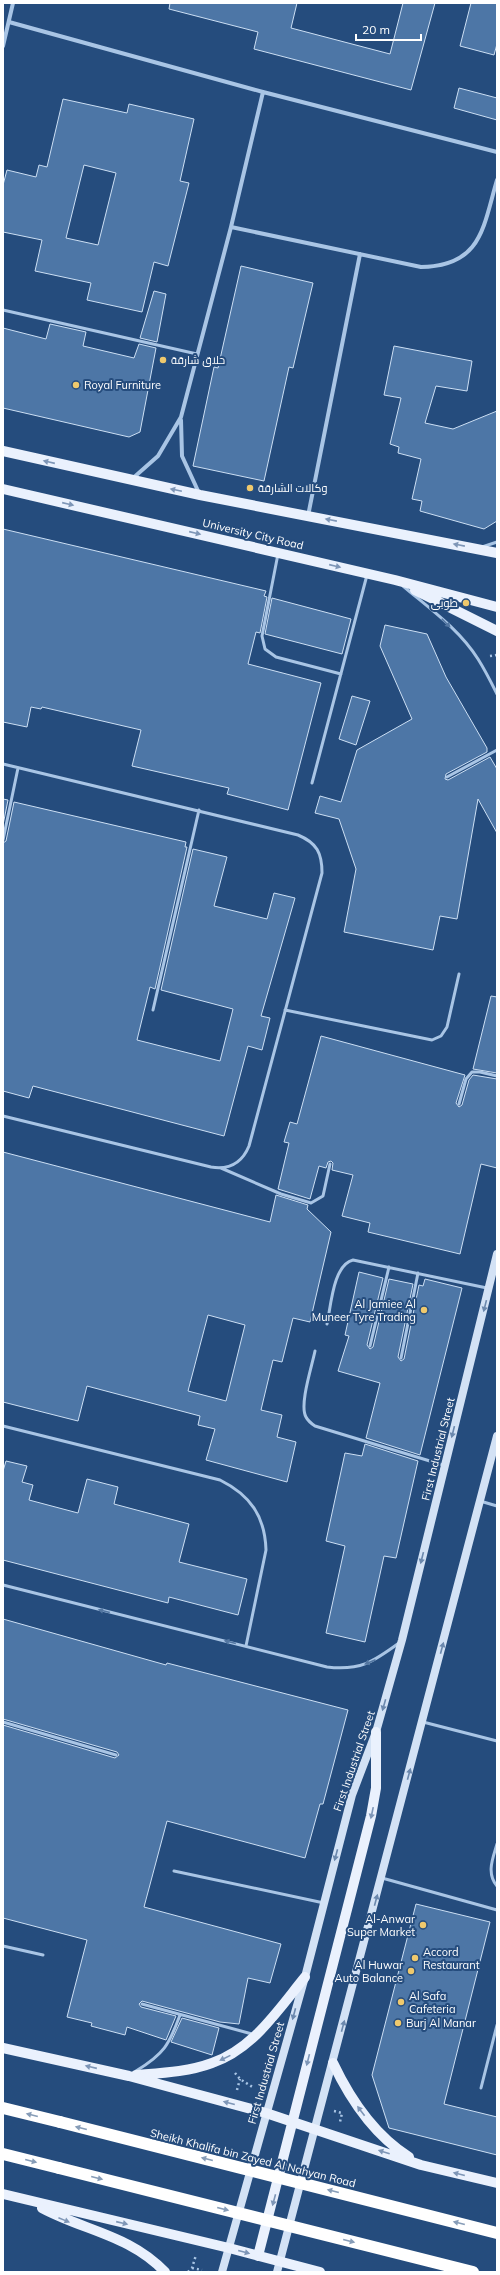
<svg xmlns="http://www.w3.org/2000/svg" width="500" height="2275" font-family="Mulish,Cairo,sans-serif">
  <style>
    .building { fill: #4d76a6; stroke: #ccdff4; fill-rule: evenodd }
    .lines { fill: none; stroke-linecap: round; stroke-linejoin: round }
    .path { stroke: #a9c5e5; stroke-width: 2.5; stroke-dasharray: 2 3; stroke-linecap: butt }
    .lane { stroke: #a9c5e5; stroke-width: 3 }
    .street { stroke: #a9c5e5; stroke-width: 4 }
    .secondary { stroke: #d3e2f5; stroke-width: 8 }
    .primary { stroke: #eaf1fd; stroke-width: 10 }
    .highway { stroke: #fff; stroke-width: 12 }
    .highway-bridge { stroke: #fff; stroke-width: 12 }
    .oneway { fill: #7e96b7 }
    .oneway2 { fill: #5376a1 }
    .oneway3 { fill: #6b88ad }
    .oneway4 { fill: #879db8 }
    .poi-dot { fill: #efc96d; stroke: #254c7d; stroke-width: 1.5 }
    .labels { text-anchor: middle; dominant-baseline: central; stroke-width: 4; stroke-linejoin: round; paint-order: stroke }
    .poi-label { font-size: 11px; fill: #fff; stroke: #254c7d; text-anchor: start }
    .street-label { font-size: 11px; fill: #fff; stroke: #254c7d }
  </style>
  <rect width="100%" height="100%" fill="#254c7d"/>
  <path class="building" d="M170 3H297L291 28 390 54 403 3H435L411 90 254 49 258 32 169 9Z
    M471 3H497V44L494 55 460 46Z
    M459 88 497 98V120L454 108Z
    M63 99 127 113 129 104 194 119 180 181 189 183 168 266 154 262 142 312 87 300 91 283 35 271 42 240 3 232V185L7 170 36 177 39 165 47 167ZM84 165 116 173 98 245 66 238Z
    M241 266 313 283 293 368 289 367 264 481 193 466 214 367 218 368Z
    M154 291 166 294 157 342 140 338Z
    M50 324 86 332 83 346 134 358 139 344 156 348 140 432 129 437 3 408V328L46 339Z
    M394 346 472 361 467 391 436 386 425 423 453 429 497 411V521L484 529 420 511 422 501 412 499 421 459 398 453 399 447 390 444 401 398 384 395Z
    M3 529 266 591 264 596 267 597 260 633 256 632 248 664 321 683 288 810 227 794 229 788 132 766 141 730 42 707 41 709 31 707 27 727 3 722Z
    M272 598 351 619 342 654 265 634Z
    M385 625 427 634 446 677 487 748V752L446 774 445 779 448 780 490 757 497 769V833L478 799 457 919 440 916 433 950 344 932 356 869 339 819 315 813 320 796 341 802 357 750 412 719 380 646Z
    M352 696 370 701 356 745 339 739Z
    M3 799 8 800 3 825Z
    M14 802 186 842 185 847H187L155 989 150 987 137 1040 220 1061 233 1009 161 990 193 849 227 857 214 906 267 919 274 893 295 898 261 1016 270 1018 262 1050 248 1046 224 1136 33 1086 29 1098 3 1091V843L6 841Z
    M491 996 497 997V1073L473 1069Z
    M321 1036 465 1075 456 1103 459 1107 462 1105 469 1080 473 1075 497 1079V1168L481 1164 460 1254 368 1232 370 1223 342 1216 353 1175 332 1170 333 1163 331 1161 328 1162 326 1168 319 1166 310 1199 278 1189 289 1143 284 1142 290 1122 297 1124Z
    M3 1152 270 1222 276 1195 308 1205 307 1209 331 1232 310 1322 293 1318 282 1362 273 1360 261 1410 282 1415 277 1437 296 1442 287 1482 206 1460 215 1429 198 1425 200 1416 87 1386 78 1421 3 1402ZM208 1315 245 1325 226 1401 188 1391Z
    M359 1272 383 1278 367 1345 370 1349 373 1347 389 1279 413 1284 398 1357 401 1361 404 1359 419 1285 423 1286 425 1279 462 1288 420 1455 366 1438 380 1383 338 1371 349 1336 345 1335Z
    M365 1444 418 1461 396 1558 384 1556 365 1642 326 1633 345 1546 326 1541 345 1453 362 1456Z
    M6 1461 27 1466 22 1482 33 1485 29 1500 78 1513 87 1479 118 1487 114 1504 189 1524 179 1562 247 1579 238 1615 169 1597 168 1603 3 1560V1471Z
    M3 1619 166 1665 167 1663 348 1710 323 1804H320L305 1858 167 1821 144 1907 281 1944 270 1983 248 1978 239 2024 220 2022 142 2001 139 2004 141 2007 176 2016 166 2040 127 2027 125 2035 91 2026 92 2023 67 2017 87 1940 3 1918V1725L115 1758 119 1755 117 1752 3 1719Z
    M416 1904 490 1922 444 2104 497 2117V2155L389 2128 372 2075Z
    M182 2018 219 2028 212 2055 171 2042Z"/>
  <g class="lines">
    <path class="path" d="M490 656 497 655
      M235 2073 240 2079 254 2088
      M237 2090 240 2079
      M334 2111 342 2113 340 2122
      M192 2268 202 2270
      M188 2272 192 2268 196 2255"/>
    <path class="lane" d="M3 310 197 354
      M482 547 497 542
      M278 554 262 636 265 649 276 657 341 674
      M403 586C429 608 459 629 478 659 485 670 491 682 497 694
      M3 764 298 835C317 843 322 853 322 873L249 1146C242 1163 229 1170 211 1167L3 1116
      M447 777 497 750
      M312 783 367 575
      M3 840 18 768
      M153 1010 199 810
      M285 1010 432 1040 441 1036 447 1027 459 974
      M459 1104 466 1079 472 1072H480L497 1076
      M221 1168 281 1194 311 1203 323 1196 330 1164
      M327 1324C331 1306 333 1265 353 1260L487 1288
      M370 1346 389 1267
      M315 1351C312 1366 299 1405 306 1417 308 1421 312 1424 315 1426L443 1465
      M401 1358 418 1273
      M3 1426 220 1480C250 1495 265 1516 266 1550L246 1646
      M480 1501 497 1506
      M3 1585 327 1667C360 1671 373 1662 399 1643
      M3 1722 116 1755
      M423 1722 497 1741
      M497 1844C493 1858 486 1873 497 1886
      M174 1871 324 1903
      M382 1878 497 1910
      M3 1946 43 1955
      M142 2004 252 2034
      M136 2071C164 2054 169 2045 180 2015
      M481 2088 497 2025"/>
    <path class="street" d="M9 22 263 92 497 152
      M3 46 13 3
      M231 227 421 267C482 266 483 227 497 180
      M181 420 182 456 199 493
      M132 479 158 456 181 417 231 227 263 92
      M308 516 360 254"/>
    <path class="secondary" d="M222 2272 305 1977 352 1795 376 1732 402 1640 497 1254
      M277 2272 497 1436"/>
    <path class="primary" d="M3 451 200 495 497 553
      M3 489 395 580 497 607
      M415 590 497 631
      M3 2048 129 2076 266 2113 421 2165 497 2183
      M333 2063C351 2101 374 2135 409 2157
      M136 2075C161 2073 188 2072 212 2063 253 2049 278 2010 305 1977
      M3 2194 229 2248 320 2272
      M42 2208C85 2231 130 2235 165 2272
      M258 2256 371 1816 376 1788V1732"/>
    <path class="highway" d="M3 2108 60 2122
      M3 2154 59 2168"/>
    <path class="highway-bridge" d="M60 2122 497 2233
      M59 2168 473 2272"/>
  </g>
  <defs><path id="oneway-solid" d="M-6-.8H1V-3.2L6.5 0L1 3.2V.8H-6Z"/></defs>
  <g class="oneway">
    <use href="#oneway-solid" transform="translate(49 462) rotate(-167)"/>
    <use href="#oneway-solid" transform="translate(176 490) rotate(-168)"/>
    <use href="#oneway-solid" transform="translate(68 504) rotate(13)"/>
    <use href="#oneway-solid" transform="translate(331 520) rotate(-169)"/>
    <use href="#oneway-solid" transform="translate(195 533) rotate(13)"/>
    <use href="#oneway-solid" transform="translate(459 545) rotate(-169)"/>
    <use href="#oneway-solid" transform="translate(335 566) rotate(13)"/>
    <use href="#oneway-solid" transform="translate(372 1813) rotate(102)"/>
    <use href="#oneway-solid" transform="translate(225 2058) rotate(154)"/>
    <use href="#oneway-solid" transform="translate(308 2060) rotate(104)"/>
    <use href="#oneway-solid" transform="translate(91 2067) rotate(-167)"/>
    <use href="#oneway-solid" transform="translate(229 2103) rotate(-165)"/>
    <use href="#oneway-solid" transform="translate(361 2111) rotate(-127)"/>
    <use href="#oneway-solid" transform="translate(384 2152) rotate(-162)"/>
    <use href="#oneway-solid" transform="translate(459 2174) rotate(-166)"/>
    <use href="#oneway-solid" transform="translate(274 2200) rotate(105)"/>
    <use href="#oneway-solid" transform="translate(64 2220) rotate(22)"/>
    <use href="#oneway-solid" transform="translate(122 2223) rotate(13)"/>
    <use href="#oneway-solid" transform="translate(244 2252) rotate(15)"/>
  </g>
  <g class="oneway2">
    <use href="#oneway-solid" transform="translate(446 623) rotate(45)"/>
    <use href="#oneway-solid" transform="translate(104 1611) rotate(-166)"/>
    <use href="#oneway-solid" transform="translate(230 1642) rotate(-166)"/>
    <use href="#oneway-solid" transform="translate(370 1662) rotate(157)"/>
  </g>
  <g class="oneway3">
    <use href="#oneway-solid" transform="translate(485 1306) rotate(104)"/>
    <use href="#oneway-solid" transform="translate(453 1432) rotate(104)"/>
    <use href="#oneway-solid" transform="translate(422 1558) rotate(104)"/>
    <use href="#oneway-solid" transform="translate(442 1648) rotate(-75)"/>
    <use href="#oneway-solid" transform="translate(384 1705) rotate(106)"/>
    <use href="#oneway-solid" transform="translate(409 1774) rotate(-75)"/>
    <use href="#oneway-solid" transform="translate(336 1855) rotate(105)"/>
    <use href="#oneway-solid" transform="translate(376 1900) rotate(-75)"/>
    <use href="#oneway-solid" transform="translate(294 2014) rotate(105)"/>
    <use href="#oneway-solid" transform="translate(343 2026) rotate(-75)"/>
  </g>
  <g class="oneway4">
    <use href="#oneway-solid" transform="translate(32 2115) rotate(-166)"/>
    <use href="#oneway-solid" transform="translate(81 2128) rotate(-166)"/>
    <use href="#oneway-solid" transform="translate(207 2159) rotate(-166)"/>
    <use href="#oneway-solid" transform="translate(31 2161) rotate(14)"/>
    <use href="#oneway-solid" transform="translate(97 2178) rotate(14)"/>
    <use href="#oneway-solid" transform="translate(333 2191) rotate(-166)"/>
    <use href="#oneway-solid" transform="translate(223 2209) rotate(14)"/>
    <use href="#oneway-solid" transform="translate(459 2223) rotate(-166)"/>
    <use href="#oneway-solid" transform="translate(349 2241) rotate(14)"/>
  </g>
  <g class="poi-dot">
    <circle cx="163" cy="360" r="4"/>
    <circle cx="76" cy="385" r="4"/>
    <circle cx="250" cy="488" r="4"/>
    <circle cx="466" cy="603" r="4"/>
    <circle cx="424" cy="1310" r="4"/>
    <circle cx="423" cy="1925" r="4"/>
    <circle cx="415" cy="1958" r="4"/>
    <circle cx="411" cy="1971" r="4"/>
    <circle cx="401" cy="2002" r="4"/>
    <circle cx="398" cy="2023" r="4"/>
  </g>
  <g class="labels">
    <g class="poi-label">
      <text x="171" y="360">حلاق شارقة</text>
      <text x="84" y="385">Royal Furniture</text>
      <text x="258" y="488">وكالات الشارقة</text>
      <text x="458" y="603" text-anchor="end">طوبى</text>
      <text x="416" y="1304" text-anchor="end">Al Jamiee Al<tspan x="416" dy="13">Muneer Tyre Trading</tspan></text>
      <text x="415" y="1919" text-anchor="end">Al-Anwar<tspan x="415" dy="13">Super Market</tspan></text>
      <text x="423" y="1952">Accord<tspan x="423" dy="13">Restaurant</tspan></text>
      <text x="403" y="1965" text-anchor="end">Al Huwar<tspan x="403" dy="13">Auto Balance</tspan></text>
      <text x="409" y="1996">Al Safa<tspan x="409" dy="13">Cafeteria</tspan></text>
      <text x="406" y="2023">Burj Al Manar</text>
    </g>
    <g class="street-label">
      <text transform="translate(253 534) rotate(13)">University City Road</text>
      <text transform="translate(438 1449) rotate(-76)">First Industrial Street</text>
      <text transform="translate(354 1761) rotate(-71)">First Industrial Street</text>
      <text transform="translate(266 2073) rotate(-74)">First Industrial Street</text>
      <text transform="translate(253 2158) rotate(14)">Sheikh Khalifa bin Zayed Al Nahyan Road</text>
    </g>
  </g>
  <rect width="500" height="2275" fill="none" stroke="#ffffff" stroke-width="8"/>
  <path d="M356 34v6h65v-6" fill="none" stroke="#ffffff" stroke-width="2"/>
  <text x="362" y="34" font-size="12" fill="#ffffff" stroke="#254c7d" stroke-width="3" paint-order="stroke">20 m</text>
</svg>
